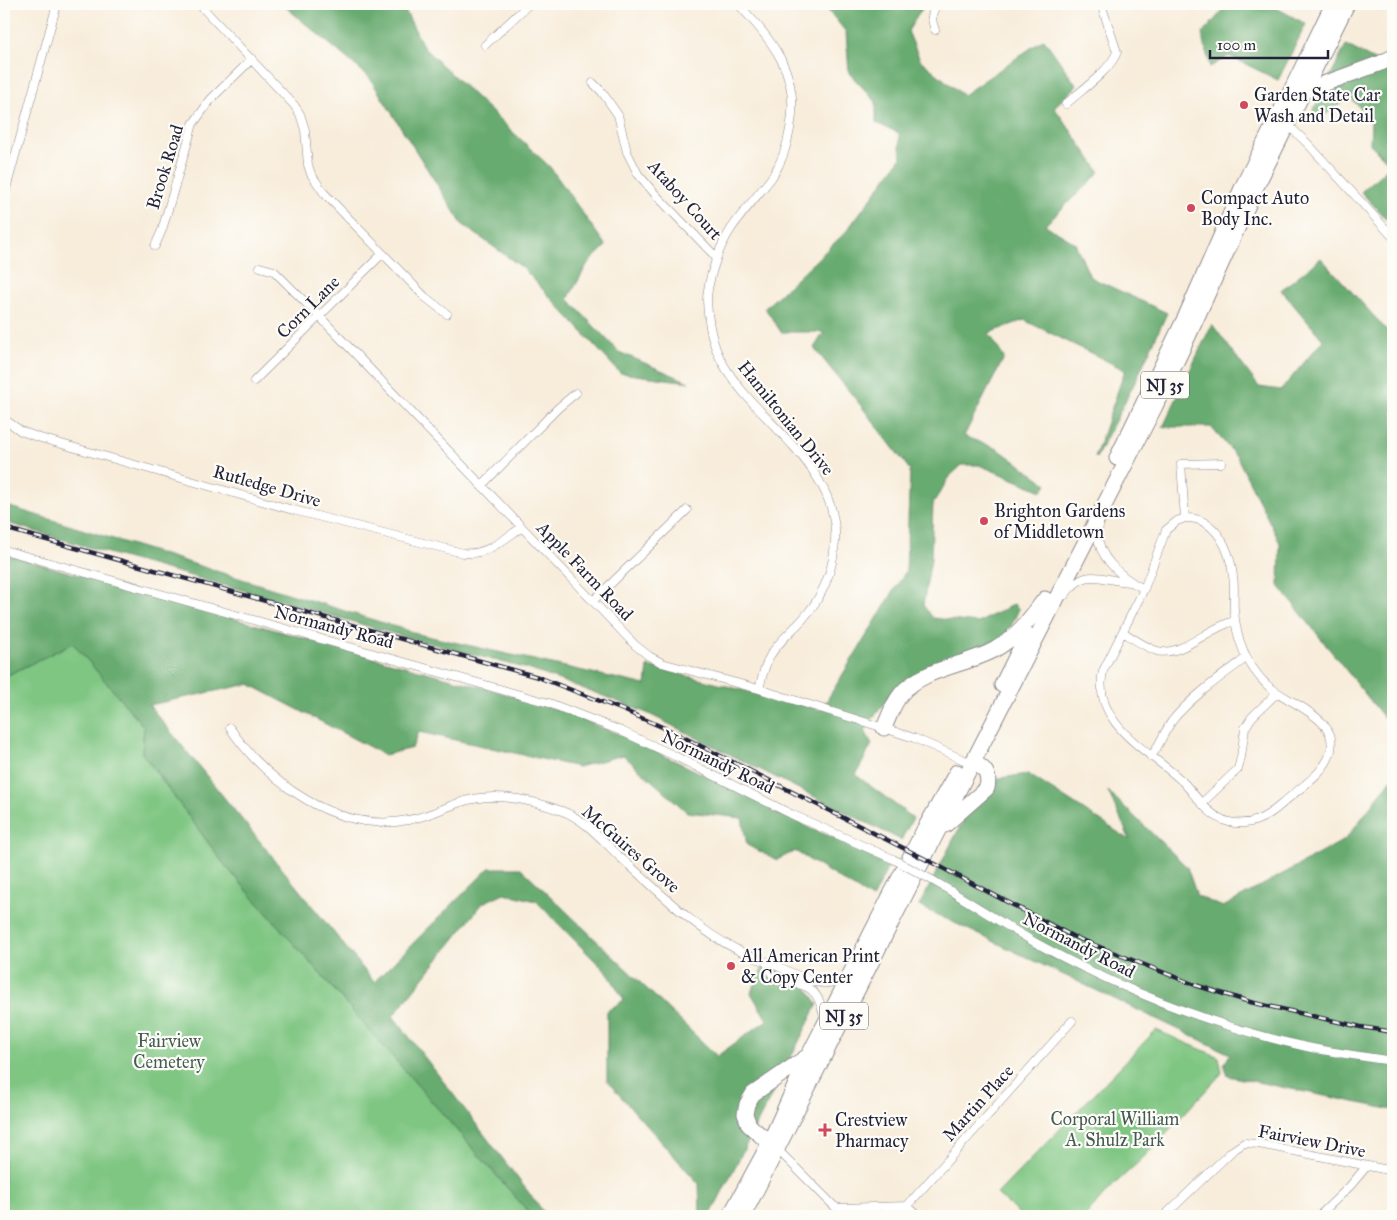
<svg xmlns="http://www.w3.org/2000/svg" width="1397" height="1220" font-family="'IM FELL Great Primer',serif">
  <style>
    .green { fill: #7fc682; stroke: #50745e }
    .forest { fill: #67ab70; stroke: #446656 }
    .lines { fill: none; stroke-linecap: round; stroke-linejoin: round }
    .street-casing { stroke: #8d888b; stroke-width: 9 }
    .highway-casing { stroke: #8d888b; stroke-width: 17 }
    .street { stroke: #fff; stroke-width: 8 }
    .highway { stroke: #fff; stroke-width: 15 }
    .rail-casing { stroke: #22223b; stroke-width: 4.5 }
    .rail { stroke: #fdfcf7; stroke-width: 2.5; stroke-dasharray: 8; stroke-linecap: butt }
    .street-bridge-casing { stroke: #8d888b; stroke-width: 9; stroke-linecap: butt }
    .street-bridge { stroke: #fff; stroke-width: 8 }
    .poi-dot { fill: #d1495b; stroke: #fdfcf7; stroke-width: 2 }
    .labels { text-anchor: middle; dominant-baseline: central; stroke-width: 4.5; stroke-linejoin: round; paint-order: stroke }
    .shield { fill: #fdfcf7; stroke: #646373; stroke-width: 1 }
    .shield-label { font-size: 16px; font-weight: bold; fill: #22223b }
    .poi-label { font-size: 18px; fill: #22223b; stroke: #fdfcf7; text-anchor: start }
    .street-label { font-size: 18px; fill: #22223b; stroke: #fdfcf7 }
    .park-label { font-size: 18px; fill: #435b54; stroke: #fdfcf7 }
  </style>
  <rect width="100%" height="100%" fill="#fdfcf7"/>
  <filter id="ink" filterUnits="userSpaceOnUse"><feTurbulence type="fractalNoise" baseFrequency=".02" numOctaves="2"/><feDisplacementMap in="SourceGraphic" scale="10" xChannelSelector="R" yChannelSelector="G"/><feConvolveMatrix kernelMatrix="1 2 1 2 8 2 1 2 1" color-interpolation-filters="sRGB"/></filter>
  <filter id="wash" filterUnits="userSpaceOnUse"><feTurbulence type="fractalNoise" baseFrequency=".0096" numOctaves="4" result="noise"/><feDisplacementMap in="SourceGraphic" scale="20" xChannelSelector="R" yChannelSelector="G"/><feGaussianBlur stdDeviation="1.12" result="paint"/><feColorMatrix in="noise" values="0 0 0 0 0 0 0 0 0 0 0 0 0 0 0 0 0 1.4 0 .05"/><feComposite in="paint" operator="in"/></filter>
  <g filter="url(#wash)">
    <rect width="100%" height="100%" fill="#f8eddb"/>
    <path class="green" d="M73 643 144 727 142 753 224 864 532 1216H4V677Z
      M1156 1030 1219 1057 1222 1073 1144 1157 1107 1191 1086 1216H1021L997 1194Z"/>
    <path class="forest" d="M282 4H402L424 48 550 167 606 246 588 263 568 299 619 352 689 382 620 373 523 268 462 224 369 77Z
      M823 4H925L908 31 920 60 963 95 1044 39 1077 86 1054 107 1100 172 1045 225 1075 243 1090 277 1167 313 1136 380 1096 458 1095 457 1125 370 1024 320 989 333 1004 358 964 436 998 449 1047 484 1042 491 979 465H962L951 475 933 503 931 559 923 605 933 618 978 623 1014 604 1019 609 1007 635 891 695 869 723 865 731 872 744 856 775 913 818 901 840 647 713 593 692 528 669 391 633 289 603 118 556 4 522V505L422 635 646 685 648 666 821 710 906 571 910 470 862 407 814 348 824 332H781L765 308 845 233 901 158 899 133 876 123V102L849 73 846 32Z
      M1222 4H1269L1306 24 1278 80 1229 56 1210 67 1202 34 1224 9Z
      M1346 45 1376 61 1393 53V226L1361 192 1391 165 1370 144 1371 120 1350 97 1318 120 1312 113Z
      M1321 258 1393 337V729L1279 586 1280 543 1237 457 1211 427H1163L1212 324 1259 387 1281 390 1323 340 1281 290Z
      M4 554 386 661 496 691 555 709 621 735 749 796 811 829 859 847 890 863 872 899 795 851 777 860 747 845 742 818 687 812 623 755 578 767 419 732 412 748 385 755 249 684 149 705 374 982 489 868H521L717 1056 767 1020 751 993 765 963 804 983 818 1004 710 1216H700L699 1184 607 1081V1011L624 1000 609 975 536 901 504 893 483 903 393 1016 546 1215 544 1216H532L224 864 142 753 144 727 73 643 4 677Z
      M1028 774 1130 840 1108 791 1187 867 1197 896 1223 907 1346 839 1393 777V1110L1228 1076 1224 1065 1230 1054 919 906 981 786 993 779Z"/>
  </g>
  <g filter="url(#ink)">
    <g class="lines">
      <g class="street-casing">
        <path id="street" d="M199 4 294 105 300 114 305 130 308 165 311 174 324 193 425 297 447 314
          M738 4C773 41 801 75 790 129 787 147 782 162 772 177 747 210 725 227 713 269 710 279 707 290 707 300 708 321 712 344 722 362 755 422 840 465 835 542 833 572 822 598 802 620 791 632 778 642 770 656 764 666 762 678 759 689
          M935 30C931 19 930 13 938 4
          M485 45 529 4
          M593 83 602 92 618 115 627 152 638 174 655 194 716 257
          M1066 104C1080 91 1110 71 1117 52L1101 4
          M1288 125 1308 144 1393 237
          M4 196 57 4
          M155 246 162 230 193 124 211 99 252 59
          M260 267 274 271 319 316 635 645 649 656 662 663 759 689 884 728 914 738 964 760 973 762
          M254 381 382 254
          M4 419 21 431 37 437 293 510 463 553C486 556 504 539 522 527
          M481 486 558 408 576 393
          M1185 518C1216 517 1230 549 1233 576 1235 587 1233 598 1234 610 1236 638 1245 663 1266 684 1288 705 1349 719 1327 761 1318 777 1297 790 1283 803 1267 817 1252 827 1229 822 1208 817 1196 795 1182 781 1150 751 1091 724 1103 671L1144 589 1166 530 1177 521Z
          M1185 518 1181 464 1221 463
          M1099 526C1092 554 1122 578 1144 589
          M4 550 549 703 621 731 675 756 791 814 893 859
          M1065 595C1086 565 1102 581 1130 582
          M593 601 687 510
          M1123 632C1134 639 1145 647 1157 651 1182 657 1210 626 1235 621
          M230 728C267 783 338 834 408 820 426 817 442 809 458 803 493 791 529 799 562 811 585 819 604 842 621 858 658 890 692 927 736 949 748 956 762 960 775 965 788 971 810 983 824 983 832 983 839 982 847 981
          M1151 757C1159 746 1164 732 1172 721 1190 698 1223 675 1246 658
          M1202 803 1238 769 1241 757 1245 728 1252 717 1277 693
          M932 880C967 900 1001 923 1036 943 1120 989 1213 1026 1307 1047 1336 1053 1365 1057 1393 1061
          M767 962C771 988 794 978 810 989 820 996 822 1009 825 1020
          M777 1149 835 1207 841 1208 907 1206 919 1216
          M907 1206 1072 1021
          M1164 1216 1232 1151 1244 1143 1259 1144 1393 1171
          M1319 1216 1350 1186 1366 1167"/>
      </g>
      <g class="highway-casing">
        <path id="highway" d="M1304 91 1381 63 1393 57
          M1117 458 1186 316 1243 186 1290 93 1333 4
          M1002 685 1027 635
          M884 728C889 716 893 704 901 694 921 669 967 665 994 650 1016 638 1030 619 1045 599
          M945 825 987 788C990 774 985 768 973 762
          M776 1149 749 1125 745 1114 747 1104 753 1094 808 1056
          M730 1216 769 1144 809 1055 924 830 957 772
          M743 1216 933 840 1155 406 1185 343 1256 187 1347 4"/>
      </g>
      <use href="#street" class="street"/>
      <use href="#highway" class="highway"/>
      <g class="rail-casing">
        <path id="rail" d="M4 528 538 677 623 710 669 730 935 864 1072 936 1195 985 1250 1002 1361 1027 1393 1032"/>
      </g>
      <use href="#rail" class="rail"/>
      <g class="street-bridge-casing">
        <path id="street-bridge" d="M893 859 932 880"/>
      </g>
      <use href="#street-bridge" class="street-bridge"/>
    </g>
  </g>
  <g class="poi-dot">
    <circle cx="1244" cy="105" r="5"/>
    <circle cx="1191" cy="208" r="5"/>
    <circle cx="984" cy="521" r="5"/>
    <circle cx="731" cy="966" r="5"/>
    <path d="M822.5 1122.5h5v5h5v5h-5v5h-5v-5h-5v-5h5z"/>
  </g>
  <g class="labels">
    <g class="shield">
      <rect x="1141" y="371.5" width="48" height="27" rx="4"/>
      <rect x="820" y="1002.5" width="48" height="27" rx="4"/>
    </g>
    <g class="shield-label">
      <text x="1165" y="385">NJ 35</text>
      <text x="844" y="1016">NJ 35</text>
    </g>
    <g class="poi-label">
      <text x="1254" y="95">Garden State Car<tspan x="1254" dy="21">Wash and Detail</tspan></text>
      <text x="1201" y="198">Compact Auto<tspan x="1201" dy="21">Body Inc.</tspan></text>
      <text x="994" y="511">Brighton Gardens<tspan x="994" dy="21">of Middletown</tspan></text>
      <text x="741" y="956">All American Print<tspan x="741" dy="21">&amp; Copy Center</tspan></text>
      <text x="835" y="1120">Crestview<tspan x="835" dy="21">Pharmacy</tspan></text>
    </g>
    <g class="street-label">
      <text transform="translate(165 167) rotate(-73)">Brook Road</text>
      <text transform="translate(685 200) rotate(48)">Ataboy Court</text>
      <text transform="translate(308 307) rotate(-45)">Corn Lane</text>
      <text transform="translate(786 418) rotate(51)">Hamiltonian Drive</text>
      <text transform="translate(267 486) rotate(16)">Rutledge Drive</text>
      <text transform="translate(585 571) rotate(46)">Apple Farm Road</text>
      <text transform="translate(334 627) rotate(15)">Normandy Road</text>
      <text transform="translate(718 762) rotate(26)">Normandy Road</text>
      <text transform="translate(631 849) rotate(41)">McGuires Grove</text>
      <text transform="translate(1079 945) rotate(27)">Normandy Road</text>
      <text transform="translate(978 1103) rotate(-48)">Martin Place</text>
      <text transform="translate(1312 1141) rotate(11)">Fairview Drive</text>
    </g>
    <g class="park-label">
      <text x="169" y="1041">Fairview<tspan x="169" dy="21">Cemetery</tspan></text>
      <text x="1115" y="1119">Corporal William<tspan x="1115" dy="21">A. Shulz Park</tspan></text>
    </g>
  </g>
  <rect width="1397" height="1220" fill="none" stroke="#fdfcf7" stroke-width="20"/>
  <path d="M1210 50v8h118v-8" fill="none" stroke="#22223b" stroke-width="2.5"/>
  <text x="1217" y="50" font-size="15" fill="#22223b" stroke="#fdfcf7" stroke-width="4" paint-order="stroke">100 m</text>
</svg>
